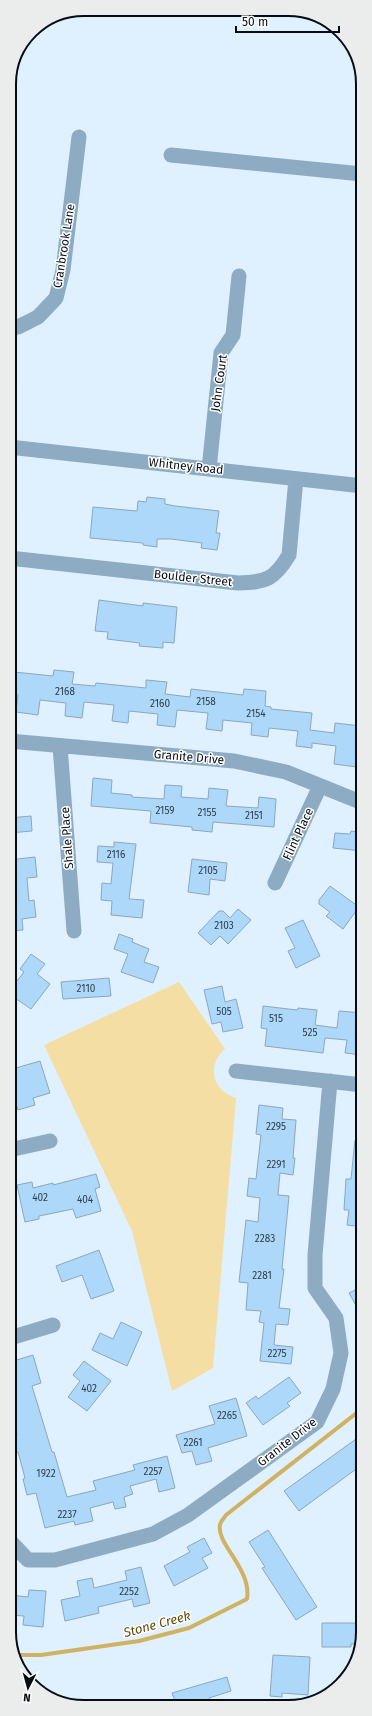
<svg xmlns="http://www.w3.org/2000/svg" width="372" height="1716" font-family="'Fira Sans',sans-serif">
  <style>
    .green { fill: #f5dea3 }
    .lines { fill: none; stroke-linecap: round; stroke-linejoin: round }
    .stream { stroke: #d0b262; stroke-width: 4 }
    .building { fill: #aed8f9; stroke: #8ca7bc }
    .minor { stroke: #8dabc3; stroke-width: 15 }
    .labels { text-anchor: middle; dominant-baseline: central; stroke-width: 3; stroke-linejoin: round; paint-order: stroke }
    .number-label { font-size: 10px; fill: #2e404d }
    .street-label { font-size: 12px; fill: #040d14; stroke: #fff }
    .water-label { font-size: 13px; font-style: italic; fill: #5f4b0a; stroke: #fff }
    .rim { fill: none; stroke: #040d14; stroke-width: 2 }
  </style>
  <rect width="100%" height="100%" fill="#dff0fe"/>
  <path class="green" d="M179 982 225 1049C206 1066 212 1090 236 1098L213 1368 172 1391 132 1231 44 1045Z"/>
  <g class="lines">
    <path class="stream" d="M16 1655H41L139 1641 189 1628 247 1599C252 1569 216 1544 220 1525 220 1522 224 1518 226 1515L363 1408"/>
  </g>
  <path class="building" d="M147 497 165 499V504L175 506 219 511 216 533H220L217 550 201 548 202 543 171 539H157V547L143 545V543L90 538 93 507 137 511 138 501 146 502Z
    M99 600 143 606V603L177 607 174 643 163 642V648L139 646 140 643 107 639 108 632 95 631Z
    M54 670 74 672 72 684 95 686 96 683 146 688V680L167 682 165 694 190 697 191 689 243 695 244 689 266 691 265 706 271 707V709L312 713 310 730 334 733 335 723 361 726 357 767 334 764 336 746 312 743V748L296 746 298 731 269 728 268 737 251 735 252 723 223 720 222 731 206 729 208 713 177 710 175 727 157 725 158 714 129 711 128 723 112 721 114 705 84 702 82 718 65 716 66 703 40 700 38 715 16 712 18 695H12L14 672 53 676Z
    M93 778 112 780 111 793 132 795V797L164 799 165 785 182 786 181 797 208 799 209 788 228 790 226 806 258 808 259 797 276 799 274 827 213 822 212 832 192 830V827L150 823 151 811 91 806Z
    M31 816 32 831 9 833V818Z
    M351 831 363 833V851L333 848 335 833 350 834Z
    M114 842 136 844 129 899 144 900 142 918 111 915 112 901 101 900 102 883 111 884 113 863 97 862 98 846 114 847Z
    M35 857 37 877 27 878 29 901 34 900 36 917 22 919 23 930 9 931V860Z
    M192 859 227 863 225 881 210 879 209 895 188 892Z
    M330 886 359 907 343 929 326 916 330 912 319 904V900Z
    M238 909 251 920 228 944 220 936 211 945 198 933 219 911H223L230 918Z
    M303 920 320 956 296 968 288 951 295 948 285 928Z
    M119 934 133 939 132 942 149 949 144 962 159 967 153 983 121 972 128 954 114 949Z
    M31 954 45 964 37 974 50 984 31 1009 9 994V991L24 972 20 969Z
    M109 978 111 996 63 999 61 982Z
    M222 986 225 1002 236 999 243 1028 223 1032 221 1022 212 1024 204 990Z
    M263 1006 297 1010 298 1008 317 1010 315 1025 337 1028 339 1011 363 1013V1055L345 1053 347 1040 325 1038 323 1053 265 1046 267 1029 261 1028Z
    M40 1061 50 1093 33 1098 35 1105 18 1110 9 1081V1070Z
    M259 1105 283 1108 282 1119 296 1120 293 1158H295L293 1175 280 1173 278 1195 289 1196 282 1269H284L279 1308 290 1309 288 1325 276 1324 274 1345 293 1347 291 1364 260 1361 264 1323 259 1322 261 1311 246 1310 248 1283 239 1282 246 1220 258 1222 260 1198 247 1196 249 1178 256 1179 261 1135 256 1134Z
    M355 1140 363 1141V1227L347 1225 349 1210H344L346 1179H351Z
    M96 1174 100 1187 95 1189 101 1211 76 1218 73 1209 39 1216V1219L25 1222 17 1185 32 1182 33 1188 53 1183V1185Z
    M99 1250 114 1291 91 1299 82 1275 62 1282 56 1266Z
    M363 1286V1318L349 1293Z
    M121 1322 142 1332 127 1366 92 1350 100 1333 113 1339Z
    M33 1355 41 1383 32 1386 52 1452H54L67 1497 96 1490 93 1481 135 1470 133 1465 167 1456 175 1488 159 1492 156 1479 130 1486 133 1494 124 1497 126 1507 115 1509 113 1502 90 1508 93 1521 75 1525 74 1521 45 1528 36 1493 27 1495 23 1479 25 1478 18 1452 14 1453 10 1439V1437L17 1435 14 1423 16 1422 14 1415 16 1414 10 1390V1362Z
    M84 1361 111 1381 87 1411 68 1397 80 1381 73 1375Z
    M289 1377 301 1393 287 1403 290 1406 263 1425 246 1403 256 1396 258 1399Z
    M236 1398 247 1436 208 1448 212 1461 196 1465 192 1451 182 1453 176 1435 215 1424 209 1406Z
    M356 1439 363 1449V1464L299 1511 284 1491Z
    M268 1530 317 1607 296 1620 262 1568 265 1567 249 1542Z
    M204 1538 212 1553 202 1558 208 1568 174 1586 164 1566 190 1552 187 1547Z
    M141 1567 150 1603 134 1607 132 1599 98 1607 99 1613 65 1621 61 1600 80 1596 77 1581 92 1578 94 1588 127 1580 125 1571Z
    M29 1590 46 1591 43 1627 23 1625 24 1616 10 1615V1595L28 1597Z
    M322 1623H363V1637L360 1644H351V1647H322Z
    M273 1655 310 1657 308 1695 282 1693V1697L270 1696Z
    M227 1677 231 1691 209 1698 212 1706H177L172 1693Z"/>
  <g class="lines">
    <path class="minor" d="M171 155 362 174
      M9 329 18 327 38 317 56 298 63 270 79 137
      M9 447 363 486
      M209 469 221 353 233 335 239 276
      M9 558 238 583C266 582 274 580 289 555L296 479
      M9 741 234 761 286 772 363 803
      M60 746 74 931
      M275 883 320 786
      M236 1071 363 1085
      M9 1150 50 1141
      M10 1338 53 1325
      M10 1541 28 1560H55L153 1534 188 1515 317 1422 333 1389 341 1353 336 1318 315 1288V1255L330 1081"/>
  </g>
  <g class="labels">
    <g class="number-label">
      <text x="65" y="692">2168</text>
      <text x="206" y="702">2158</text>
      <text x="160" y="704">2160</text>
      <text x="256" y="714">2154</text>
      <text x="165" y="811">2159</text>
      <text x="207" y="813">2155</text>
      <text x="254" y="816">2151</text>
      <text x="116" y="855">2116</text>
      <text x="208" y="871">2105</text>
      <text x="224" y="926">2103</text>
      <text x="86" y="989">2110</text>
      <text x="224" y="1012">505</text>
      <text x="276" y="1019">515</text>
      <text x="310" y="1033">525</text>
      <text x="276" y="1127">2295</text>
      <text x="276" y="1165">2291</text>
      <text x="40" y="1198">402</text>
      <text x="85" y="1200">404</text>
      <text x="265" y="1239">2283</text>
      <text x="262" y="1276">2281</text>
      <text x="277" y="1354">2275</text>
      <text x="89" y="1389">402</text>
      <text x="227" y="1416">2265</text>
      <text x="193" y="1443">2261</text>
      <text x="153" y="1472">2257</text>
      <text x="46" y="1474">1922</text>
      <text x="67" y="1515">2237</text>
      <text x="129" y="1592">2252</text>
    </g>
    <g class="street-label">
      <text transform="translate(64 246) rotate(-81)">Cranbrook Lane</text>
      <text transform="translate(219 383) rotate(-82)">John Court</text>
      <text transform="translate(186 466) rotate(6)">Whitney Road</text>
      <text transform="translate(193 578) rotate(6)">Boulder Street</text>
      <text transform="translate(189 757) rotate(5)">Granite Drive</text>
      <text transform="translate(298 834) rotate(-65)">Flint Place</text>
      <text transform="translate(67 838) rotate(-94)">Shale Place</text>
      <text transform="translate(287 1442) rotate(-38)">Granite Drive</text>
    </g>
    <g class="water-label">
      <text transform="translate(157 1624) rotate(-15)">Stone Creek</text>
    </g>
  </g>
  <path d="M0 0H372V1716H0ZM84 16H288A68 68 0 0 1 356 84V1632A68 68 0 0 1 288 1700H84A68 68 0 0 1 16 1632V84A68 68 0 0 1 84 16Z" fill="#ebecec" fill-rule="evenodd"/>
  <path class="rim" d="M84 16H288A68 68 0 0 1 356 84V1632A68 68 0 0 1 288 1700H84A68 68 0 0 1 16 1632V84A68 68 0 0 1 84 16Z"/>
  <g transform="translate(28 1688) rotate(186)" stroke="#ffffff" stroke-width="3" paint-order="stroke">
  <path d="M0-3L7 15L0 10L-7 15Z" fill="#040d14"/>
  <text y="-6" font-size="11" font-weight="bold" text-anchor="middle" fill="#040d14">N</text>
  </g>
  <path d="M236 26v6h103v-6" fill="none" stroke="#040d14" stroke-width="2"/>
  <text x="242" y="26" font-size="12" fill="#040d14" stroke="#ffffff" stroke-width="3" paint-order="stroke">50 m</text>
</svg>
